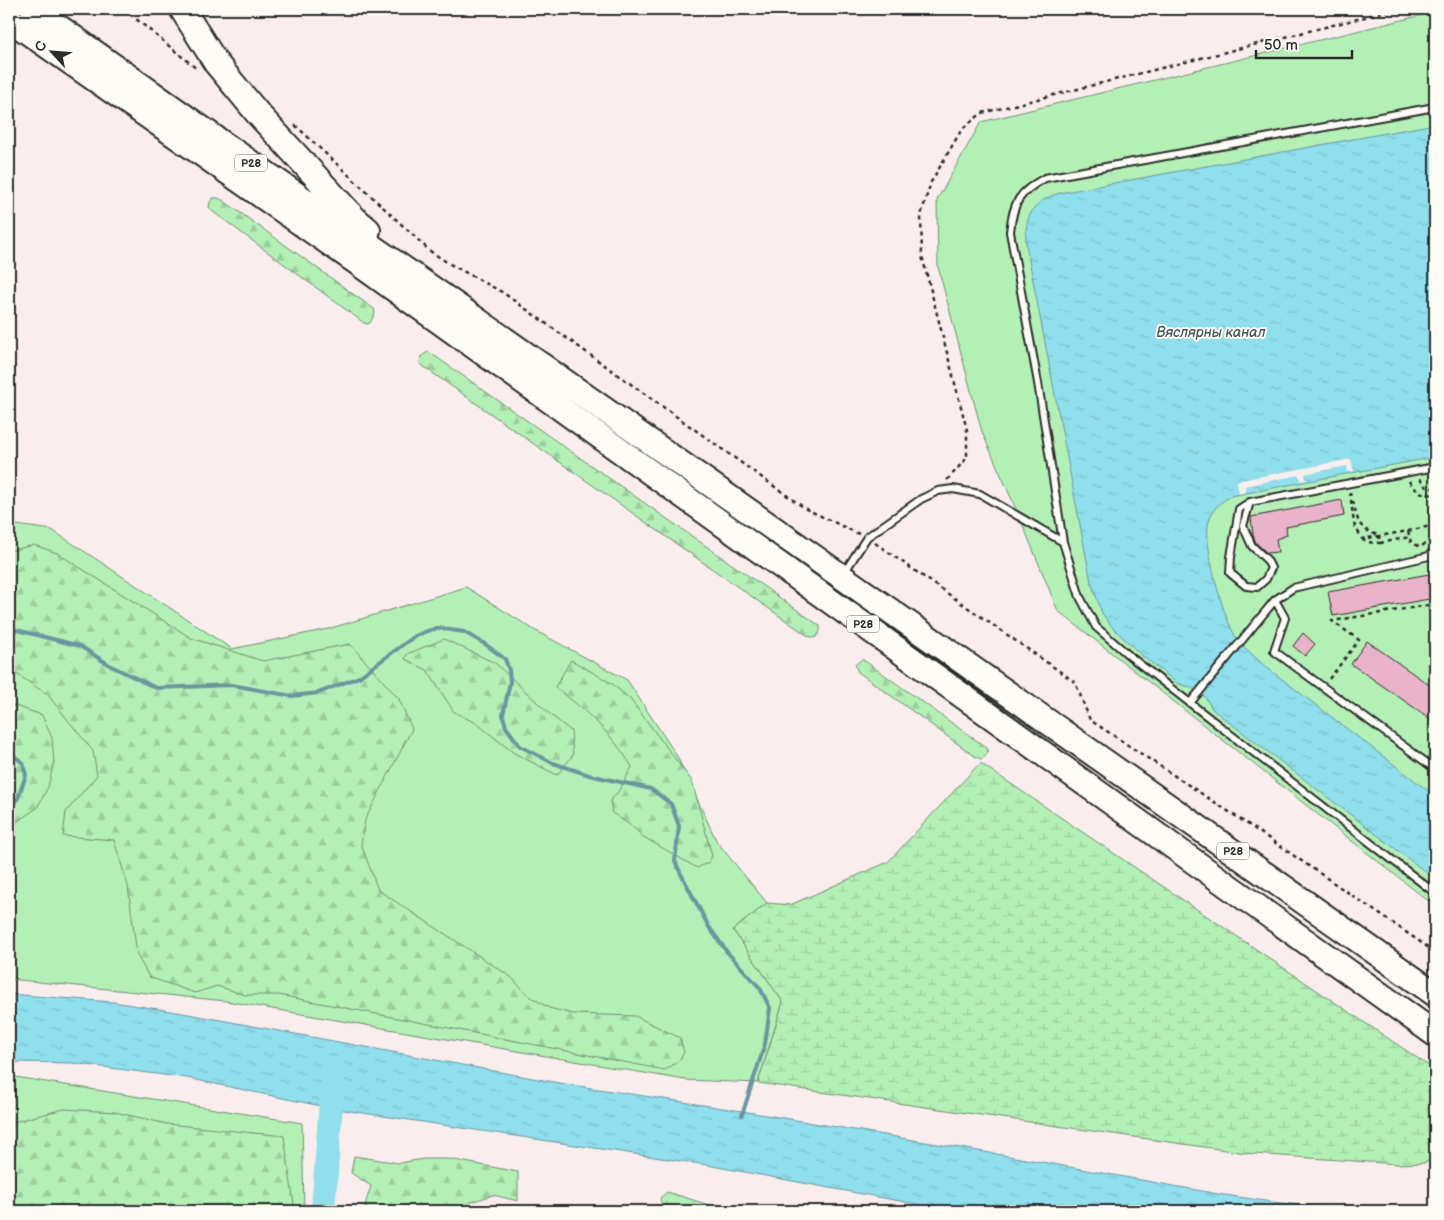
<svg xmlns="http://www.w3.org/2000/svg" width="1444" height="1220" font-family="'Balsamiq Sans',sans-serif">
  <style>
    .green { fill: #b3f0b6; stroke: #6f8e70 }
    .forest { fill: url(#forest-firs); stroke: #6f8e70 }
    .wetland { fill: url(#wetland-marsh); stroke: #6f8e70 }
    .water { fill: url(#water-ripples); stroke: #67979f }
    .pier { fill: #f9edee }
    .lines { fill: none; stroke-linecap: round; stroke-linejoin: round }
    .stream { stroke: #67979f; stroke-width: 4 }
    .river { stroke: #8fdfed; stroke-width: 24 }
    .building { fill: #eab3c9; stroke: #2b2b2b }
    .lane-casing { stroke: #2b2b2b; stroke-width: 10 }
    .highway-casing { stroke: #2b2b2b; stroke-width: 28 }
    .path { stroke: #2b2b2b; stroke-width: 2.5; stroke-dasharray: 4 4; stroke-linecap: butt }
    .lane { stroke: #fdfcf7; stroke-width: 6 }
    .highway { stroke: #fdfcf7; stroke-width: 24 }
    .labels { text-anchor: middle; dominant-baseline: central; stroke-width: 4; stroke-linejoin: round; paint-order: stroke }
    .shield { fill: #fdfcf7; stroke: #6a6a68; stroke-width: 1 }
    .shield-label { font-size: 11px; font-weight: bold; fill: #2b2b2b }
    .water-label { font-size: 14px; font-style: italic; fill: #44585c; stroke: #fdfcf7 }
  </style>
  <defs>
    <pattern id="forest-firs" width="22" height="20" patternUnits="userSpaceOnUse" patternTransform="scale(1.25)"><rect width="22" height="20" fill="#b3f0b6"/><path d="M5 1l3.5 6h-7zM16 11l3.5 6h-7z" fill="#9ace9d"/></pattern>
    <pattern id="wetland-marsh" width="20" height="14" patternUnits="userSpaceOnUse" patternTransform="scale(1.25)"><rect width="20" height="14" fill="#b3f0b6"/><path d="M1 5h8M5 5V1M11 12h8M15 12V8" fill="none" stroke="#9ace9d"/></pattern>
    <pattern id="water-ripples" width="26" height="14" patternUnits="userSpaceOnUse" patternTransform="scale(1.25)"><rect width="26" height="14" fill="#8fdfed"/><path d="M2 4q2-2 4 0t4 0M15 11q2-2 4 0t4 0" fill="none" stroke="#7cc0cb"/></pattern>
  </defs>
  <rect width="100%" height="100%" fill="#f9edee"/>
  <filter id="ink" filterUnits="userSpaceOnUse"><feTurbulence type="fractalNoise" baseFrequency=".02" numOctaves="2"/><feDisplacementMap in="SourceGraphic" scale="10" xChannelSelector="R" yChannelSelector="G"/><feConvolveMatrix kernelMatrix="1 2 1 2 8 2 1 2 1" color-interpolation-filters="sRGB"/></filter>
  <g filter="url(#ink)">
    <path class="green" d="M1435 12V906L1058 611 1020 518 982 432 938 267 937 200 981 122Z
      M9 524 52 530 232 649 328 629 466 587 536 631 627 680 677 756 717 842 767 903 733 930 783 1002 758 1083 685 1080 226 1001 9 979Z
      M9 1076 302 1123 304 1211H9Z"/>
    <path class="forest" d="M213 198H218L224 201 374 309 375 313 370 323 367 324 364 323 212 211 209 207 210 202Z
      M429 352 820 626C821 631 819 634 815 638L808 636 424 367 420 363C420 356 423 354 429 352Z
      M34 545 57 553 191 638 263 661 350 644 399 699 412 729 365 820 361 844 378 890 511 977 528 995 549 1008 573 1014 635 1016 680 1038 684 1052 679 1061 665 1070 279 995H245L217 986 195 993 149 977 137 955 128 886 114 840 63 836 66 812 97 775 93 751 47 694 9 669V554L10 551Z
      M444 639 495 663 552 716 571 731 573 755 557 775 514 753 476 723 454 712 427 670 405 659 407 654Z
      M862 659 987 748 988 750 985 757 981 759 976 757 858 672 855 665Z
      M571 660 611 683 630 699 692 781 712 856 709 862 697 868 642 836 633 827 612 813 610 801 618 792 632 767C613 734 585 710 555 687Z
      M9 704 42 715 52 738 54 762 48 787 37 808 9 827Z
      M64 1109 115 1112 167 1124 284 1136 295 1211H9V1123Z
      M354 1156 399 1163 424 1159H449L518 1172V1201L493 1195 468 1203 467 1211H363L371 1186 351 1173Z
      M667 1192 729 1211H663L660 1198Z"/>
    <path class="wetland" d="M980 763 1435 1070V1158L1424 1163 1398 1164 1253 1154 758 1083 783 1002 733 930 767 903 790 905 888 862Z"/>
    <path class="water" d="M1435 124V457L1231 496C1221 501 1212 509 1209 521 1202 541 1223 618 1236 637 1244 648 1255 657 1266 667L1435 796V879L1213 710 1205 697 1190 687 1178 684 1140 654 1111 626 1102 613 1091 582 1026 244C1024 216 1033 201 1060 193Z
      M9 994 113 1002 177 1012 559 1083 742 1111 1020 1158 1218 1194 1272 1202 1348 1210 1374 1211 1435 1206V1211H953L707 1165 330 1108 187 1078 72 1063 9 1062Z"/>
    <path class="pier" d="M1351 459 1354 471 1348 472 1347 466 1305 474 1306 480 1301 481 1299 475 1245 486 1246 492 1239 494 1237 481Z"/>
    <g class="lines">
      <path class="stream" d="M9 628 80 646 111 666 156 688 232 685 292 696 318 693 359 677 415 636 427 631 438 628 464 632 485 644 505 659 509 670 510 682 503 715 506 727 520 746 553 763 589 775 651 789 671 804 679 826 675 861 680 872 709 927 727 952 760 988 770 1008 765 1044 742 1115
        M9 756 13 755 23 763 26 775 18 798 9 807"/>
      <path class="river" d="M323 1211 333 1076"/>
    </g>
    <path class="building" d="M1342 500 1344 516 1286 527 1287 535 1276 539 1278 552 1267 553 1256 543 1253 535 1251 517Z
      M1435 573V598L1333 616 1328 592Z
      M1303 633 1315 644 1305 656 1293 646Z
      M1367 641 1435 689V722L1351 664Z"/>
    <g class="lines">
      <g class="lane-casing">
        <path id="lane" d="M1250 502 1243 526 1252 546 1267 560 1271 568 1266 579 1257 587 1246 586 1230 573 1231 557 1239 509 1250 502 1435 467
          M1063 542 1038 383 1010 232C1013 202 1019 192 1045 178L1435 107
          M844 573 867 537 921 499 938 491 953 489 980 494 1063 542 1080 597 1096 627 1132 658 1435 893
          M1275 600 1285 618 1274 651 1435 769
          M1190 703 1275 600 1293 588 1429 556 1435 548"/>
      </g>
      <g class="highway-casing">
        <path id="highway" d="M33 9 222 143 430 287 1435 994
          M182 9 216 63 259 115 355 219 368 230
          M9 19 355 261 1435 1034"/>
      </g>
      <path class="path" d="M124 9 197 69
        M295 125 430 251 448 263 502 292 806 509 859 534
        M1420 478C1423 486 1428 489 1435 488
        M947 480 967 458V430L922 256 921 215 931 182 962 129 982 113 1397 9
        M1409 481C1415 491 1423 496 1435 494
        M1350 492 1354 524 1362 539 1408 531 1411 542 1420 547 1425 544
        M1353 501C1358 520 1357 529 1378 535
        M1408 531 1435 525
        M1379 535 1380 543 1410 537
        M1362 539 1366 542 1380 543
        M1431 539 1435 532
        M875 543 1075 682 1090 720 1249 825 1435 952
        M1329 679 1359 640 1332 621 1435 604"/>
      <use href="#lane" class="lane"/>
      <use href="#highway" class="highway"/>
    </g>
  </g>
  <g class="labels">
    <g class="shield">
      <rect x="235" y="154.5" width="32" height="17" rx="4"/>
      <rect x="847" y="615.5" width="32" height="17" rx="4"/>
      <rect x="1217" y="842.5" width="32" height="17" rx="4"/>
    </g>
    <g class="shield-label">
      <text x="251" y="163">Р28</text>
      <text x="863" y="624">Р28</text>
      <text x="1233" y="851">Р28</text>
    </g>
    <g class="water-label">
      <text x="1211" y="332">Вяслярны канал</text>
    </g>
  </g>
  <rect width="1444" height="1220" fill="none" stroke="#fdfcf7" stroke-width="30"/>
  <rect x="15" y="15" width="1414" height="1190" fill="none" stroke="#2b2b2b" stroke-width="2" filter="url(#ink)"/>
  <g transform="translate(52 52) rotate(296)" stroke="#fdfcf7" stroke-width="4" paint-order="stroke">
  <path d="M0-4L9 19L0 12L-9 19Z" fill="#2b2b2b"/>
  <text y="-8" font-size="14" font-weight="bold" text-anchor="middle" fill="#2b2b2b">С</text>
  </g>
  <path d="M1256 50v8h96v-8" fill="none" stroke="#2b2b2b" stroke-width="2.5"/>
  <text x="1264" y="50" font-size="15" fill="#2b2b2b" stroke="#fdfcf7" stroke-width="4" paint-order="stroke">50 m</text>
</svg>
